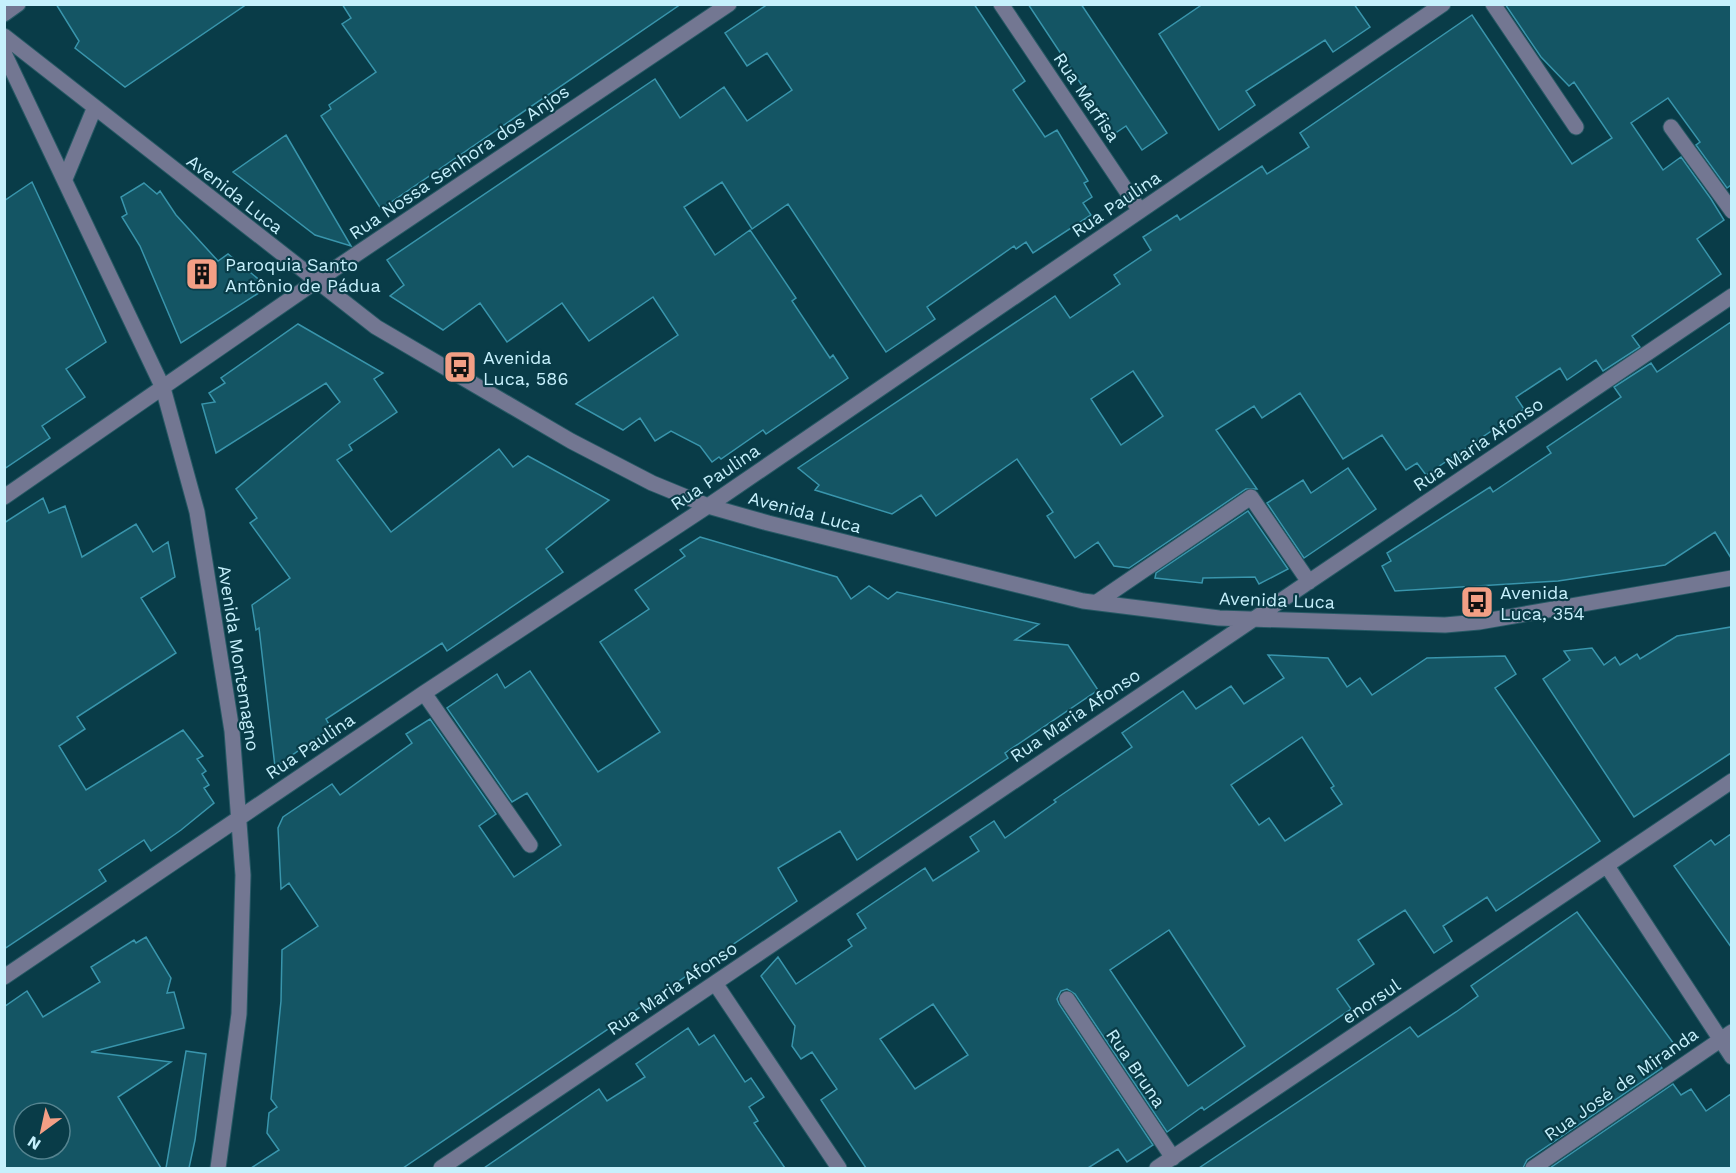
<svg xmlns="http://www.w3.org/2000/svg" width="1736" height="1173" font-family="'Work Sans',sans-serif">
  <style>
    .building { fill: #145564; stroke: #3995ac; stroke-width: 1.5; fill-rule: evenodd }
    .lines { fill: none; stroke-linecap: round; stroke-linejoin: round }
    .minor-casing { stroke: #275965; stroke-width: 17 }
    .minor { stroke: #737792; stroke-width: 15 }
    .labels { text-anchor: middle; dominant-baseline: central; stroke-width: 4.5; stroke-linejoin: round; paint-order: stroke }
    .street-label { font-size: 18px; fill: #c6f0fc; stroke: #093c48 }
    .poi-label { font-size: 18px; fill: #c6f0fc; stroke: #093c48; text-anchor: start }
  </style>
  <rect width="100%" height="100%" fill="#093c48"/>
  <path class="building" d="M56 4H247L125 87 75 48 79 41Z
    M342 4H681L381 209 321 116 331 109 329 105 376 72 342 24 351 18Z
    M768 4H974L1025 81 1013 90 1045 137 1057 130 1088 181 1084 183 1092 197 1083 203 1091 215 1033 253 1026 242 1016 249 1014 246 927 307 935 319 886 352 788 204 752 229 722 182 684 207 715 255 750 230 796 298 792 301 830 358 833 355 848 378 766 434 763 430 721 459 719 457 712 462 700 446 671 431 655 441 640 418 623 430 576 404 678 335 653 297 589 341 562 303 507 342 480 303 443 330 390 296 404 285 387 260 655 79 680 118 724 87 747 121 792 90 767 53 747 66 725 33Z
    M1028 4H1081L1167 133 1142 150 1126 126 1114 134Z
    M1203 4H1354L1370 27 1333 52 1325 40 1246 91 1255 105 1219 130 1159 34Z
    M1505 4H1731V185L1727 188 1696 145 1700 142 1668 98 1631 123 1663 170 1681 157 1711 199 1724 220 1697 239 1721 274 1632 336 1640 347 1603 371 1596 360 1567 380 1560 368 1516 397 1524 409 1426 475 1417 463 1406 470 1382 435 1343 459 1300 393 1262 418 1254 406 1216 430 1257 489H1246L1129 568 1114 566 1098 542 1075 558 1047 516 1053 512 1017 459 936 516 921 495 892 514 815 490 819 485 798 468 1055 296 1070 318 1120 284 1114 275 1151 250 1143 237 1177 215 1180 220 1262 166 1267 174 1309 147 1300 133 1472 15 1572 164 1612 138 1574 82 1569 86 1541 57ZM1133 371 1163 416 1121 445 1091 399Z
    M286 135 351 246 315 235 233 172Z
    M32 182 106 342 66 369 85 397 42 426 50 438 4 469V201Z
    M144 183 157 194 160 191 176 215 218 261 228 254 268 287 181 343 140 246 122 217 127 214 121 197Z
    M1731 322V558L1715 532 1665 565 1558 581 1395 591 1382 566 1391 561 1387 553 1490 487 1493 492 1551 453 1547 447 1621 397 1614 387 1651 363 1657 372Z
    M298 324 383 373 374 379 397 412 349 445 352 450 337 460 391 532 499 449 513 467 528 456 609 500 546 549 563 572 447 651 442 643 326 719 331 728 275 767 259 628 256 630 252 605 290 578 250 523 257 518 236 489 340 402 326 383 216 453 202 404 215 402 209 393 225 383 221 378Z
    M1348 468 1376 509 1304 558 1267 503 1303 480 1311 493Z
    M43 498 49 513 65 506 82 557 136 524 153 552 168 542 175 577 141 598 176 653 77 717 85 729 59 746 86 790 183 730 203 756 197 759 206 771 202 774 209 785 204 788 214 803 181 830 151 851 144 840 99 870 106 881 4 949V523Z
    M1248 511 1288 569 1259 584 1255 577 1203 578 1202 583 1155 578 1156 573Z
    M700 537 837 577 851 599 869 586 888 599 897 592 1039 624 1015 640 1068 645 1098 690 1005 753 1008 758 857 860 840 831 778 868 797 901 403 1168H251L279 1150 267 1133 269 1113 277 1107 271 1099 281 1001 282 950 318 926 289 883 281 889 278 828 283 817 332 784 340 795 412 743 406 734 430 719 496 814 479 826 514 877 561 845 527 793 512 802 447 708 497 674 505 688 530 671 598 772 660 732 600 642 649 609 635 590 685 556 680 550Z
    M1731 627V753L1634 817 1543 679 1570 660 1564 651 1592 648 1604 665 1615 657 1620 665 1637 654 1640 659 1677 636Z
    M1268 655 1328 658 1347 687 1360 678 1372 695 1427 658 1505 656 1516 674 1495 688 1600 841 1496 911 1487 897 1443 926 1452 941 1434 953 1405 910 1358 940 1374 964 1337 989 1351 1009 1204 1110 1202 1107 1167 1132 1075 994 1067 989 1061 991 1057 999 1059 1004 1153 1145 1127 1162 1118 1149 1088 1168H866L821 1100 837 1089 812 1052 801 1059 792 1046 795 1026 761 976 778 957 796 984 852 946 848 940 866 928 857 914 925 868 933 881 979 851 970 837 994 821 1005 838 1056 802 1054 800 1132 747 1122 733 1183 691 1196 709 1231 686 1244 704 1284 678ZM1302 737 1334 786 1331 788 1342 804 1285 841 1269 818 1259 825 1231 785ZM1169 930 1245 1046 1188 1086 1110 970ZM933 1004 968 1055 915 1089 880 1039Z
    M1731 834V947L1674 866 1711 840 1715 845Z
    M1577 912 1674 1044 1655 1057 1662 1068 1527 1160 1523 1168H1199L1410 1027 1418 1037 1456 1012 1478 996 1471 986Z
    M146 937 171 978 167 993 174 992 184 1028 91 1052 171 1062 118 1097 161 1168H4V1007L27 991 43 1017 100 982 91 967 134 940 136 943ZM24 1113H60V1149H24Z
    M688 1028 699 1045 714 1035 745 1082 751 1078 764 1097 749 1107 758 1121 754 1123 785 1168H484L599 1089 607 1101 645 1077 636 1064Z
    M186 1051 206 1054 195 1140 189 1168H166Z
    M1673 1084 1681 1095 1691 1089 1706 1111 1731 1094V1168H1550Z"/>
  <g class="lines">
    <g class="minor-casing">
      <path id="minor" d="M1001 4 1140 211
        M1493 4 1576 127
        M4 14 18 4
        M4 36 376 327 571 441 652 483 708 506 768 523 1083 601 1219 618 1445 625 1479 622 1732 578
        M4 53 163 388 197 512 232 731 243 875 239 1014 218 1168
        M1671 127 1732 211
        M65 179 94 109
        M4 497 315 282 729 4
        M1097 602 1251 497 1309 582
        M424 693 530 845
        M1607 866 1732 1057
        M4 977 424 693 708 506 1443 4
        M715 983 839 1168
        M1067 999 1173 1158
        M441 1168 1732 296
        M1157 1168 1732 781
        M1533 1168 1732 1032"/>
    </g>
    <use href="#minor" class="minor"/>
  </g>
  <defs>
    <g id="building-square" transform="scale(1.725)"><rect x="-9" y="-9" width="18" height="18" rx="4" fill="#f39f85" stroke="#093c48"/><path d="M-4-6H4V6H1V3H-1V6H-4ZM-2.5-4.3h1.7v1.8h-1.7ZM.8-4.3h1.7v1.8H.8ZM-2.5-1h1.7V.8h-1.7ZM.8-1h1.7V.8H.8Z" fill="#111"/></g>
    <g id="bus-square" transform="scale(1.725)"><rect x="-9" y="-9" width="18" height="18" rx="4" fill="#f39f85" stroke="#093c48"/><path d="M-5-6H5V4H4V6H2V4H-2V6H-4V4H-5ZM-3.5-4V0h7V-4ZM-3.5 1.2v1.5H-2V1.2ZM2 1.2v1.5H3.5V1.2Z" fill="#111"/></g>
  </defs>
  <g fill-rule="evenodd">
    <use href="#building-square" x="202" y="274"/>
    <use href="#bus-square" x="460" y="367"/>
    <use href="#bus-square" x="1477" y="602"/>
  </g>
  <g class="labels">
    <g class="street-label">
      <text transform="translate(1087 97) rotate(56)">Rua Marfisa</text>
      <text transform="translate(459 162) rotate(-34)">Rua Nossa Senhora dos Anjos</text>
      <text transform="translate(235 194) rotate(38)">Avenida Luca</text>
      <text transform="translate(1116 204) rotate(-34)">Rua Paulina</text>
      <text transform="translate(1478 444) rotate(-34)">Rua Maria Afonso</text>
      <text transform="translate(715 477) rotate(-34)">Rua Paulina</text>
      <text transform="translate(805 512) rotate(15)">Avenida Luca</text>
      <text transform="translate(1277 600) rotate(2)">Avenida Luca</text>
      <text transform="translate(239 658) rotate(81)">Avenida Montemagno</text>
      <text transform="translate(1075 715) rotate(-34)">Rua Maria Afonso</text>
      <text transform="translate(310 746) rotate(-34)">Rua Paulina</text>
      <text transform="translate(672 988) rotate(-34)">Rua Maria Afonso</text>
      <text transform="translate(1371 1001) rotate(-34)">enorsul</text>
      <text transform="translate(1136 1068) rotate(56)">Rua Bruna</text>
      <text transform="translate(1621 1084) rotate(-35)">Rua José de Miranda</text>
    </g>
    <g class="poi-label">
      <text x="225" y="264">Paroquia Santo<tspan x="225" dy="21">Antônio de Pádua</tspan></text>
      <text x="483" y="357">Avenida<tspan x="483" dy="21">Luca, 586</tspan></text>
      <text x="1500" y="592">Avenida<tspan x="1500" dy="21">Luca, 354</tspan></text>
    </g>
  </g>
  <rect width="1736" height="1173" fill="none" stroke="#c6f0fc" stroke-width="12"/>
  <g transform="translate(42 1131) rotate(213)"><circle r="28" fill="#093c48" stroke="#558490" stroke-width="1.5"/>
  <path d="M0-4.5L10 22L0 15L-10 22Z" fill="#f39f85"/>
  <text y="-9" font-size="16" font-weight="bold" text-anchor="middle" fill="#c6f0fc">N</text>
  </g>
</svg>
